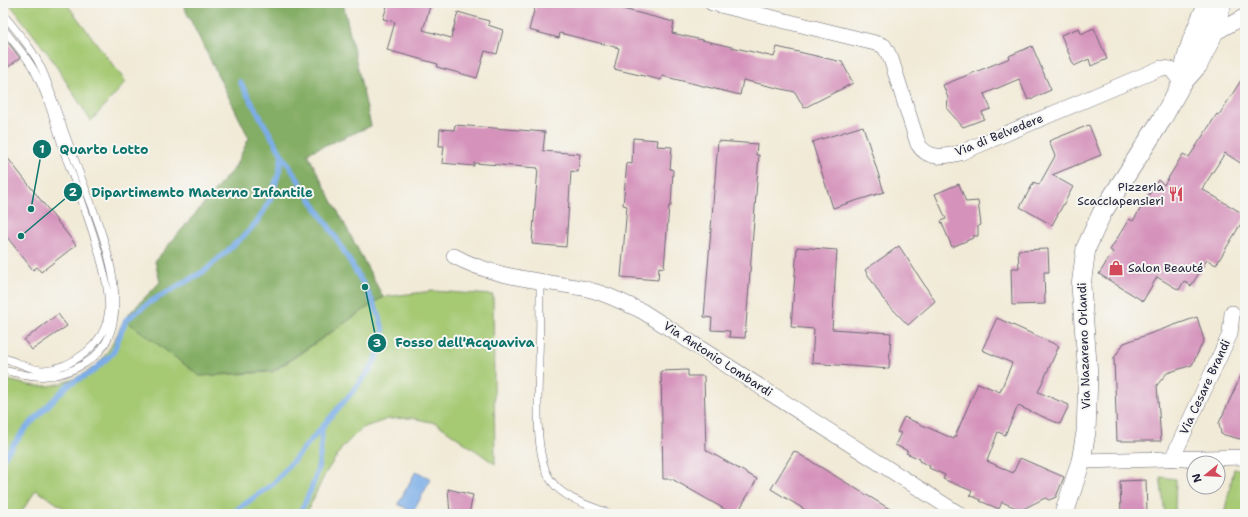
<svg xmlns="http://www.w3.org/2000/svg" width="1248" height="517" font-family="'Shantell Sans',sans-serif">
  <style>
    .green { fill: #a6c973; stroke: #647657 }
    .forest { fill: #84ad65; stroke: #536850 }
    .water { fill: #7bade7; stroke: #4e6891 }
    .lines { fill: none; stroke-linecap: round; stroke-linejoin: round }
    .stream { stroke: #7bade7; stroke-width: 5.5 }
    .building { fill: #d593bb }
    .service-casing { stroke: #6a6872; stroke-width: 8 }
    .minor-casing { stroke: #6a6872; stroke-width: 16 }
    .tertiary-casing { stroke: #6a6872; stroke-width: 20 }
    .service { stroke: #fff; stroke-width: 7 }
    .minor { stroke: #fff; stroke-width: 15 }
    .tertiary { stroke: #fff; stroke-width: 19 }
    .labels { text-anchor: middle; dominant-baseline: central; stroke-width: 4; stroke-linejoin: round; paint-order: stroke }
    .street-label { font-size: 12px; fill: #22223b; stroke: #f6f6f2 }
    .poi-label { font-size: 12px; fill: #22223b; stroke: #f6f6f2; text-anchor: end }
    .leader { fill: none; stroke: #0f766e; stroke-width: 1.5 }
    .callout-dot { fill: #0f766e; stroke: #f6f6f2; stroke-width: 1.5 }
    .mark-label { font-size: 12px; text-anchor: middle; font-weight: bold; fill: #fff }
    .callout-label { font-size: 13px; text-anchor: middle; font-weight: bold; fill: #0f766e; stroke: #f6f6f2; stroke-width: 4; stroke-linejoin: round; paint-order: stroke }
  </style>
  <rect width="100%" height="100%" fill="#f6f6f2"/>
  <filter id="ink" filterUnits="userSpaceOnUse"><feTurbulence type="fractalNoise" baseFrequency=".025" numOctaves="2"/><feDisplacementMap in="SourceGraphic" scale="8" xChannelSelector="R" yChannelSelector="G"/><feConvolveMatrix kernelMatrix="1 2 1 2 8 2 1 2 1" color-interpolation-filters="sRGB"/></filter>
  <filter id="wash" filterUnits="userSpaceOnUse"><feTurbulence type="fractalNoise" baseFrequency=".012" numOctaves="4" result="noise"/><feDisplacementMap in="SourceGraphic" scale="16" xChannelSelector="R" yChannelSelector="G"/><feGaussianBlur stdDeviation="0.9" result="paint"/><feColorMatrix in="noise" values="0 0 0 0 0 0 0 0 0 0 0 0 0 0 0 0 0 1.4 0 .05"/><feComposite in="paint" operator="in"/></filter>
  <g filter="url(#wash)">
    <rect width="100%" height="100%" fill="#f1ead7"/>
    <path class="green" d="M9 3H66L126 82 91 121 49 55Z
      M433 291 493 295 495 464 436 423 411 418 388 419 362 428 342 448 325 474 306 514H73L36 490 20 514H3V379C17 382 31 387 45 386 62 386 91 373 102 359 112 347 118 333 124 319L200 376 273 372 383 297Z
      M1234 469H1245V514H1224Z
      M1160 477 1176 479 1175 509 1179 514H1165Z"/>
    <path class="forest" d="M182 3H343L371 126 307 153 383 297 273 371 200 376 124 319 160 282 155 261 235 167 249 138Z"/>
    <path class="water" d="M416 471 431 479 413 512 398 504Z"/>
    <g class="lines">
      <path class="stream" d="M3 458 27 427 68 385 92 372 113 353 126 320 150 302 206 270 247 233 259 219 270 200 279 172 282 155
        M231 514 274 483 354 390 371 368 383 344V330L379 315 365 287 338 241 282 155 240 82
        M299 514C317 481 321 465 322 428"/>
    </g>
    <g id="blocks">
      <path class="building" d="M388 3H431L423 30 451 38 458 12 489 21 488 25 503 30 497 54 485 51 477 78 437 67 438 64 387 50 395 22 383 19Z
        M536 3H608L607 5 674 22 672 33 774 57 777 47 842 62 853 83 804 108 795 92 743 80 740 95 662 76 661 80 614 69 619 48 560 33 559 38 529 30Z
        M1079 28 1081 34 1094 28 1107 59 1091 66 1089 59 1074 66 1061 35Z
        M3 36 20 58 3 71Z
        M1032 46 1051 90 1028 100 1019 79 984 94 991 109 982 112 984 119 963 127 947 109 948 98 943 85 1010 58 1009 56Z
        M1245 74V166L1225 153 1202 189 1245 215V217L1216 265 1207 260 1191 286 1184 281 1179 290 1157 277 1143 301 1099 274 1113 252 1110 250 1129 219 1133 221 1158 180 1164 185 1183 154 1189 157 1217 114 1219 115Z
        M455 125 545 132 543 151 580 154 578 172 571 171 566 247 532 244 538 168 474 163V166L442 163 444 146H439L440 129 454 130Z
        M1089 125 1101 155 1052 175 1073 187 1052 225 1020 207 1034 182 1039 185 1055 156 1049 141Z
        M863 126 884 192 833 208 812 142Z
        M633 138 658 140 657 146 672 147 670 169 673 170 671 206H669L664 268 659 267 658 280 621 277 627 206 623 205 627 163 632 164Z
        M718 141 757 144 756 155H759L745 338 729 337 730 331 711 330 712 318 704 317Z
        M3 152 76 245 41 272 37 267 33 270 3 232Z
        M959 184 966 202 978 201 981 225 978 226V236H973V238L952 247 941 221 946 219 935 194Z
        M899 246 935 301 908 325 883 299 865 270Z
        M797 247 837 250 832 329 891 333 889 369 812 363 814 329 791 327Z
        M1048 249 1049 272H1044L1045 304 1012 305 1011 268H1019L1018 250Z
        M58 314 67 326 32 350 24 340Z
        M1197 317 1204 340 1192 365 1167 373 1157 385 1161 441H1117L1114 358 1124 343Z
        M997 318 1059 346 1038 392 1069 405 1060 424 1018 406 1005 435 998 432 987 461 1013 473 1020 458 1064 477 1056 497 1049 500 1045 498 1021 510 1002 502 999 509 980 501 981 500 970 495 972 491 943 479 945 475 929 468 930 466 919 461 920 459 906 453 908 451 895 445 901 433 897 432 904 417 954 439 978 383 1000 392 1012 363 982 350Z
        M1245 367V429L1240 439 1221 434 1219 423Z
        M688 370V376H704L706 450 757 479 737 514H733L672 479H663L661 371Z
        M794 451 898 514H812L771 489Z
        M1146 480 1147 514H1121L1120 481Z
        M448 489 473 495 469 514H450Z"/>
    </g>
  </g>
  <g filter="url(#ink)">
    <use href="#blocks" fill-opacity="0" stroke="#6a6872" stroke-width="1"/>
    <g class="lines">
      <g class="service-casing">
        <path id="service" d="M3 14C14 28 27 42 36 58 46 74 51 93 57 111 65 133 73 155 81 177 99 226 146 328 84 364 55 381 35 378 3 370
          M3 28C13 42 26 55 34 70 48 96 56 127 65 155 78 191 114 280 108 315 104 345 72 368 43 370 28 370 17 361 3 358
          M540 282C540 307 540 332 539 358 539 389 532 459 553 483 566 500 592 506 611 514"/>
      </g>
      <g class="minor-casing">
        <path id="minor" d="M712 3 879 44 884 46 891 59 918 144C928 160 943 157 960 153L1161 68 1171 69 1182 83
          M1213 34 1245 16
          M454 256C494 278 539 280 582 288 603 292 622 302 642 311L959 514
          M1172 459 1230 334 1232 313
          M1081 461 1245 457"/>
      </g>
      <g class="tertiary-casing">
        <path id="tertiary" d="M1182 83C1186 52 1195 31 1208 3
          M1064 514 1081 461 1086 432 1088 375 1081 286 1086 248 1102 213 1162 119 1182 83 1198 65 1213 34 1222 3"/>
      </g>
      <use href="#service" class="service"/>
      <use href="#minor" class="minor"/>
      <use href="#tertiary" class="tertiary"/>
    </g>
  </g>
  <defs>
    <g id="restaurant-bare" transform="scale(1.2)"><path d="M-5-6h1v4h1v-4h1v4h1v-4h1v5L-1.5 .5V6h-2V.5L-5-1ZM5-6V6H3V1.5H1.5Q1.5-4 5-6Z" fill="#d1495b" stroke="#f6f6f2" stroke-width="2.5" paint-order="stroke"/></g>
    <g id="shop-bare" transform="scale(1.2)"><path d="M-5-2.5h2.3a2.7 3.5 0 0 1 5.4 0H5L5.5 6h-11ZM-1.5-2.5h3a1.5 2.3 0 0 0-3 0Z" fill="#d1495b" stroke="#f6f6f2" stroke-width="2.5" paint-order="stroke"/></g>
  </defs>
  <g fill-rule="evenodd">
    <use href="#restaurant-bare" x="1176" y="194"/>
    <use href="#shop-bare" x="1116" y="268"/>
  </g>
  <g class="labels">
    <g class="street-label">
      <text transform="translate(999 135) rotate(-22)">Via di Belvedere</text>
      <text transform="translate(1084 346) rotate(-92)">Via Nazareno Orlandi</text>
      <text transform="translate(718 359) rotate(33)">Via Antonio Lombardi</text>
      <text transform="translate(1205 387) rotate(-65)">Via Cesare Brandi</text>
    </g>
    <g class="poi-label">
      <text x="1164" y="187">Pizzeria<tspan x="1164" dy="14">Scacciapensieri</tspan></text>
      <text x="1128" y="268" text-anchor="start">Salon Beauté</text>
    </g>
  </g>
  <path class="leader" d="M31 209L42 149M21 236L73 192M365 287L377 343"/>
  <g class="callout-dot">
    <circle cx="31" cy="209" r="4"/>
    <circle cx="21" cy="236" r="4"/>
    <circle cx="365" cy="287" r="4"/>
    <circle cx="42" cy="149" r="10"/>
    <circle cx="73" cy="192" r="10"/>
    <circle cx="377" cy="343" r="10"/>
  </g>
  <g class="mark-label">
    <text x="42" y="153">1</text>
    <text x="73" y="196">2</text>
    <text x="377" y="347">3</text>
  </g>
  <g class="callout-label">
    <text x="104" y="154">Quarto Lotto</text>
    <text x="202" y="197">Dipartimemto Materno Infantile</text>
    <text x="465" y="347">Fosso dell'Acquaviva</text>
  </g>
  <rect width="1248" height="517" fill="none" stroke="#f6f6f2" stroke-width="16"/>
  <g transform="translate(1206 475) rotate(252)"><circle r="19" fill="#f6f6f2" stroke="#a1a1a9"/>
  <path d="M0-3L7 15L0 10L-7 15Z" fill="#d1495b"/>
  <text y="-6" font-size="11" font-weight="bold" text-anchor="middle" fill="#22223b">N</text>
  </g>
</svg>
